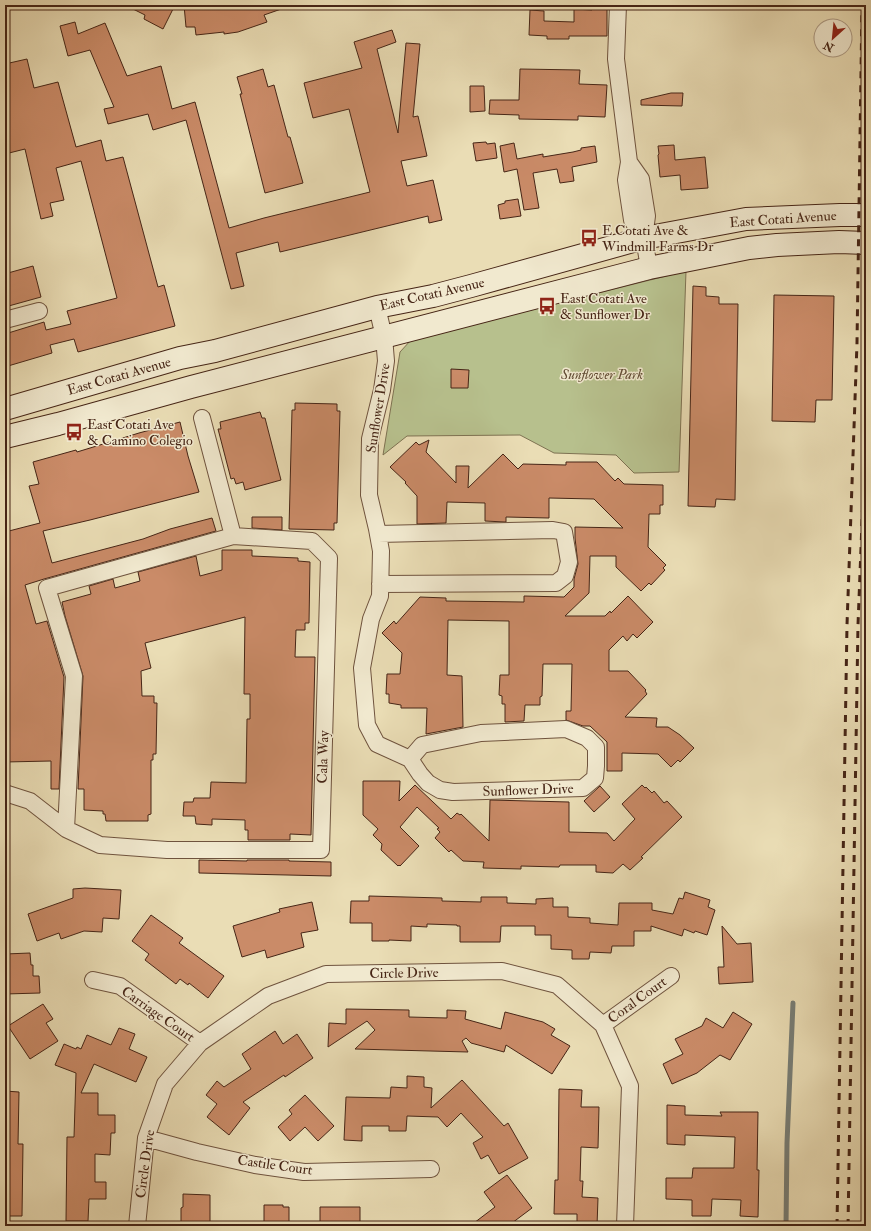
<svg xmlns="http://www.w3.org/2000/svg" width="871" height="1231" font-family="'IM FELL Double Pica',serif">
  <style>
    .green { fill: #b7c08d; stroke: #7e7252 }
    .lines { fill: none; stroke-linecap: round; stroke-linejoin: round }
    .stream { stroke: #787e76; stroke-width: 5 }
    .building { fill: #ca8b68; stroke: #462516 }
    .minor-casing { stroke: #6f533e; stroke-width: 18 }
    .secondary-casing { stroke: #462516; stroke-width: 24 }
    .minor { stroke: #f1e9cf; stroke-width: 16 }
    .secondary { stroke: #f1e9cf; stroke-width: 22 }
    .rail { stroke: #462516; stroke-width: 3; stroke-dasharray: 7 7; stroke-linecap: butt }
    .labels { text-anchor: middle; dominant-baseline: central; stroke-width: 3; stroke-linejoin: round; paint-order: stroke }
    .street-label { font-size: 14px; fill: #462516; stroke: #f1e9cf }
    .poi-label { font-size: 14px; fill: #462516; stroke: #f1e9cf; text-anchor: start }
    .park-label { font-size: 14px; font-style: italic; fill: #624c34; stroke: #f1e9cf }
  </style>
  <rect width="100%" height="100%" fill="#eaddb5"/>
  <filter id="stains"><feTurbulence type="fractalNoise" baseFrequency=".005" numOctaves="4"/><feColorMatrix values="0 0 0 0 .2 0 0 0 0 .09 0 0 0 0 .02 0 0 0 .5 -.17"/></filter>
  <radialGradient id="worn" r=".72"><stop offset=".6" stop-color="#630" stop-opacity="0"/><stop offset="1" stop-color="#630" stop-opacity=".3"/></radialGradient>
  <path class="green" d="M686 271 679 472 634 473 616 455 554 453 520 435 407 436 383 455 400 352 411 340Z"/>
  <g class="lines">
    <path class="stream" d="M786 1226 787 1143 793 1003"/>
  </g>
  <path class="building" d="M125 5H175L163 29 144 19 145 15Z
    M184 5H287V7L264 15 267 22 238 32 224 34V32L196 35 195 27H186Z
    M593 6H607V36H569V39H547V36L529 35 530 10 544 11V21L574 22V9L592 10Z
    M75 22 78 34 105 23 127 76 161 66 172 109 195 102 229 228 264 218 370 192 349 109 313 118 304 83 362 68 354 42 392 30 396 42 377 49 398 133 406 43 420 44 413 117 418 116 427 156 401 161 407 186 433 180 442 220 429 223 428 216 280 252 278 242 236 253 244 286 231 289 186 120 153 130 148 114 108 124 104 109 114 107 90 50 68 56 60 26Z
    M27 59 34 88 58 82 76 147 101 140 106 161 123 157 158 287 164 285 175 326 78 352 74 339 50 345 52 353 8 366 5 356V334L44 322 46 330 71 324 67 311 117 298 81 161 56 168 64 200 50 203 53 216 41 219 25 149 5 154V95H9L5 79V64Z
    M263 69 268 87 274 85 288 137H290L303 183 265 193 240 94H242L237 77Z
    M520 69 580 70 579 84 607 85 605 117 578 116V120L519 119V115L489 114 490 100H519Z
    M470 86H484L485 111 470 112Z
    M671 93H683L682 106 641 105V100Z
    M486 142 487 144 495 143 497 158 476 161 473 143Z
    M514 143 517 159 543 154V157L573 152 581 150V148L595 146 597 162 572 167 574 181 560 183 557 169 533 173 539 208 524 210 517 169 504 172 500 146Z
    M674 145 675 160 705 157 708 188 681 190 680 175 660 177 658 155 659 154 658 146Z
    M518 199 521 216 500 219 498 205 505 203V201Z
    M33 266 41 297 5 307V279L9 278 8 273Z
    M693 286 706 287V296L719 297V304H738L735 500 716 499 715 507 688 506Z
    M774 295 834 296 832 400H816L815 422 772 421Z
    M451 369 469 370 468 388H451Z
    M295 403 337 404V411H340L337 523H334V530L289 529 292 410H295Z
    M260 412 262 418H265L281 480 245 490 243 482 236 484 234 478 231 479 218 429H221L220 422Z
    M180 422 188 456 199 492 90 520 43 531 52 563 143 539 170 529 212 518 216 531 44 579 25 585 36 624 47 621 64 677 59 789H51V761L5 762V532L40 523 29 486 39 484 33 462 76 450 77 452 139 433Z
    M429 440 426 452 456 483V466H469L468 488 503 454 518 469 523 464 566 465V462H597L615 481 618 478 624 484 663 485V505H660V514H649L648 547 666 565 663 568 665 570 651 585 649 583 641 591 616 567V556H590L589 593 565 616H605L610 611 611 613 628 596 653 622 637 638 633 634 627 641 623 636 609 650V671H628L646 690 645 691 647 694 625 717 657 718 656 727H668L680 735 694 748 680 762 678 760 671 767 658 754 622 753V771H607V742L590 726H583L566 720V711H571L572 664H543L542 696 540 697V705H525L524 721 505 722V704H502V696L499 695 500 675H509V621L448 620 447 675 462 676 463 727 426 734 427 708H401V705L389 703V694H386L387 674H400L402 653 382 633 394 621 396 624 420 597 446 598V601L524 602V596L564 597 574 587V579L578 564 575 538V527L623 528 594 499 549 498V518L506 517V522H505L485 521V503L447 502 446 523 417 524V496L405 483 406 482 390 467 416 442 419 445Z
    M252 517H282V530L252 528Z
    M222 550H252V556L298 558V561L310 562 309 623H305V630H296L295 657H315L311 835 290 834V840H248V830H245V820L212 819V825L196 824 195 816H183L184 802H193L194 798H210L211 782 246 783 247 719H250V694H244L245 617 145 643 151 668 141 671 142 696H154V703H157L156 754H153V760H151V814L148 815V821H106L105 814H103V811L84 810V789H78L83 676 65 616 62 602 91 594 89 586 113 579 115 588 140 581 138 572 196 556 200 576 222 570Z
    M363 781H400L399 801 415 785 451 819 457 813 460 815 461 814 489 841 490 800 569 802V832L607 833 614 841 635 819 622 804 642 785 645 788 646 787 652 793 654 791 664 803 667 801 682 817 641 857 643 858 630 870 623 864 613 873 596 872V865H560L559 867 521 866V869L483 868 484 862 463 861 451 850 449 852 435 838 440 832 437 829 439 828 417 807 400 827 419 846 400 866 399 865 398 866 381 850 382 844 373 835 378 829 363 815Z
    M600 786 610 797 594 812 584 801Z
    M199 860 247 861V860H289V861L331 862V876L199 873Z
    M85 888 121 890 119 919 103 918 102 932 84 931 61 939 59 933 37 941 28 914 73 898V889Z
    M685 892 710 900 708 907 715 910 707 935 695 931 694 933 684 929 682 936 651 926V931H634V946H612L611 953 590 952 589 959H572V950L551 949V935H535V926H501L500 942H460V926H457V925L427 924V927L411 926V941L389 940V941H372V923H350L351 901H369V896L442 898V901L481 902V897H507V903L536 904V899L553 898V907H568V917L590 918V923L618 925 619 903H652V910L673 914 679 898 683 899Z
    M312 902 318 930 301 933 304 947 267 958 265 950 242 957 233 926 280 912 279 909Z
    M151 915 183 938 179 943 224 976 208 998 189 983 188 985 180 979 176 984 145 960 149 954 132 941Z
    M722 926 737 944 751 943 753 982 719 984 718 967H724Z
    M30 953 31 965H33V976H39L40 993 5 994V954Z
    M43 1004 53 1019 46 1023 58 1041 30 1059 8 1026Z
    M346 1009 409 1010V1017L447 1018V1010L466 1011 465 1019 501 1029 505 1012 543 1022 555 1029 551 1035 570 1046 552 1074 506 1045 504 1052 471 1043 466 1038 462 1041 468 1052 355 1049 375 1030 367 1021 328 1047 329 1023 346 1024Z
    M733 1012 752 1024 730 1060 720 1055 697 1073 672 1084 663 1064 683 1054 675 1039 702 1026 706 1018 723 1028Z
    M119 1028 135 1034 129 1049 147 1057 136 1082 94 1064 81 1093H98V1115H115V1133H111L110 1155 95 1154V1182H106V1199H89L88 1221H66L67 1137H74L76 1073 55 1065 64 1044 76 1049 77 1047 81 1049 87 1035 111 1045Z
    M275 1031 283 1044 297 1034 313 1058 285 1077 284 1075 243 1102 250 1108 229 1135 207 1117 217 1104 206 1095 217 1081 224 1087 251 1069 242 1054Z
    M407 1076 424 1077V1087L432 1088 431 1108 462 1080 504 1126 508 1123 528 1158 499 1174 488 1155 481 1159 473 1143 483 1137 461 1113 447 1127 438 1117 407 1116 406 1131H389V1126H362V1141L344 1140 346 1097 390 1098 391 1087 407 1088Z
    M559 1089 582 1090 581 1107H599L598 1148 581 1147 580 1181H583L582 1197 598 1198 597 1226H577V1214H554L555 1180H558Z
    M5 1091 19 1092 18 1144H23L22 1216H5Z
    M305 1095 334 1126 318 1141 305 1127 290 1141 278 1127 292 1114 289 1110Z
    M667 1105 685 1106V1115L722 1116 720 1112H758L757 1170H759L758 1217 740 1216 741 1200 712 1199 711 1216H692V1200L666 1199V1178H692L693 1168H734L735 1137 685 1135V1145L667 1144Z
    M507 1175 532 1208 508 1226H470L495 1207 484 1192Z
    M183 1194 210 1195V1226H181V1208L183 1207Z
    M264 1205H283V1207H289V1226H264Z
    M320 1207H360V1226H320Z"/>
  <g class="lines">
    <g class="minor-casing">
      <path id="minor" d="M618 5 616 59 629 162 626 180 632 220 644 238
        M629 162 641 179 647 216 644 238 649 268
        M377 307 384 337 386 361 382 390 370 439 369 495 377 529 381 551 380 596 371 619 362 668 367 725 377 744 410 759 420 774 428 783 440 790 453 792 583 788 595 778 596 766V747L587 738 566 729 481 733 422 745 410 759
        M5 320 39 311
        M378 534 553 530 564 532 569 562 565 576 556 583 380 584
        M5 793 30 801 66 829 100 845 167 850H321L329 558 312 541 233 536 202 418
        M66 829 74 676 47 588 233 536
        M93 980 120 986 200 1043
        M603 1025 671 976
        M146 1138 197 1152 255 1165 304 1172 431 1169
        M137 1226 146 1138 165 1084 200 1043 268 996 326 974 502 971 557 985 603 1025 630 1086 625 1226"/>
    </g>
    <g class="secondary-casing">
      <path id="secondary" d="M5 409 180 358 215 351 377 307 433 296 471 286 644 238 746 219 840 215H866
        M5 437 58 424 191 387 649 268 749 248 777 245 839 242 866 243"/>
    </g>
    <use href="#minor" class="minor"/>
    <use href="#secondary" class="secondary"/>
    <path class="rail" d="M837 1226 847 625 857 343 862 5
      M848 1226 858 625 866 420"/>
  </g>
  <defs>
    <g id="bus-bare" transform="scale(1.38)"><path d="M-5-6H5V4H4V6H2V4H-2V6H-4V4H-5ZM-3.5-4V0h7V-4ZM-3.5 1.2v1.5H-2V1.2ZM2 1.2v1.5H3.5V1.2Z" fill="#8f2418" stroke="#f1e9cf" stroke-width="2.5" paint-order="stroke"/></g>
  </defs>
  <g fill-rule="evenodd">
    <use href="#bus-bare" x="589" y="238"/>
    <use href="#bus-bare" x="547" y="306"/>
    <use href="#bus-bare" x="74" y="432"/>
  </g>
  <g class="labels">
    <g class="street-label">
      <text transform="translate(783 219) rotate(-4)">East Cotati Avenue</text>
      <text transform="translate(432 294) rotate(-13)">East Cotati Avenue</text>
      <text transform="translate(119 376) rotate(-16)">East Cotati Avenue</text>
      <text transform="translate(378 408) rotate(-81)">Sunflower Drive</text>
      <text transform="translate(323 757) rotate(-88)">Cala Way</text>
      <text transform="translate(528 790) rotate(-2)">Sunflower Drive</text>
      <text transform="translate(404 973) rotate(-1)">Circle Drive</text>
      <text transform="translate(637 1000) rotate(-36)">Coral Court</text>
      <text transform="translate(158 1014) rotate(35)">Carriage Court</text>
      <text transform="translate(145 1164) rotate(-82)">Circle Drive</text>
      <text transform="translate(275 1165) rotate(8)">Castile Court</text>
    </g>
    <g class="poi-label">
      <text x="602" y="230">E Cotati Ave &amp;<tspan x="602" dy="16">Windmill Farms Dr</tspan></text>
      <text x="560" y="298">East Cotati Ave<tspan x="560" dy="16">&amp; Sunflower Dr</tspan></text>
      <text x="87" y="424">East Cotati Ave<tspan x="87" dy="16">&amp; Camino Colegio</tspan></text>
    </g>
    <g class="park-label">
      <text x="602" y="374">Sunflower Park</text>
    </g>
  </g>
  <rect width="871" height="1231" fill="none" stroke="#eaddb5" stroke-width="20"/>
  <rect x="6" y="6" width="859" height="1219" fill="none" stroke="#462516" stroke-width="2"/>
  <rect x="10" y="10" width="851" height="1211" fill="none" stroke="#462516"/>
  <g transform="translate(833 38) rotate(207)"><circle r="19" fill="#f1e9cf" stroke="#ad9b85"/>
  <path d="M0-3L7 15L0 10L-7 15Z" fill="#8f2418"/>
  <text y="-6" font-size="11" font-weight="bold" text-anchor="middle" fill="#462516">N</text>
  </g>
  <rect width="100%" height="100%" filter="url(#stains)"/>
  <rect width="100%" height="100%" fill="url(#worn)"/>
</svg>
